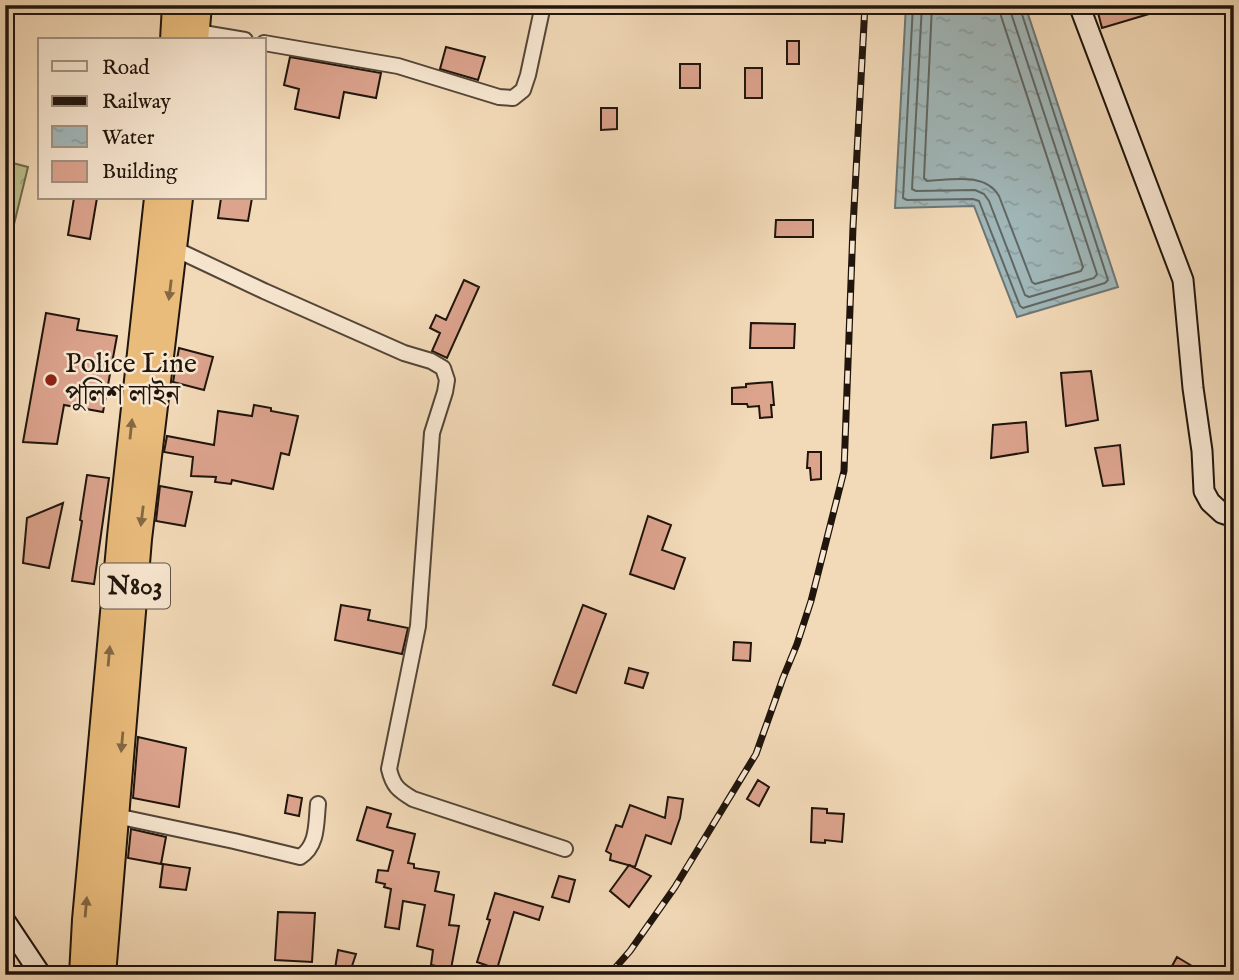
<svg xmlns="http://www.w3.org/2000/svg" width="1239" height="980" font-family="'IM FELL English','Noto Serif Bengali',serif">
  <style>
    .park { fill: url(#park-crowns); stroke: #6e6a4c; stroke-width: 2 }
    .water { fill: url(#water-ripples); stroke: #6d7674; stroke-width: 2 }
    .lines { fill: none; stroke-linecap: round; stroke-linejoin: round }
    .shore { stroke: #606662; stroke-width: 2 }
    .building { fill: #dca38d; stroke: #20150c; stroke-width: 2 }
    .street-casing { stroke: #544637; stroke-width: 18 }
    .secondary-casing { stroke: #20150c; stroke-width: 23 }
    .highway-casing { stroke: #20150c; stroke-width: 28 }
    .street { stroke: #f7e6d0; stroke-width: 14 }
    .secondary { stroke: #f7e6d0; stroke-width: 19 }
    .highway { stroke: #e9bc7c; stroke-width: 24 }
    .rail-casing { stroke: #20150c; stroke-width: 7 }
    .rail { stroke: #f7e6d0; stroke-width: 4.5; stroke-dasharray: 13; stroke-linecap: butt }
    .oneway { fill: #846844 }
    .poi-dot { fill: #8f2418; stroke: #f7e6d0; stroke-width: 2.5 }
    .labels { text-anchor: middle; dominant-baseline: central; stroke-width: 5; stroke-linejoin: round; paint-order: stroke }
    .shield { fill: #f7e6d0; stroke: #605447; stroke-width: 2 }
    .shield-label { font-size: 26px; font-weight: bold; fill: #20150c }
    .poi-label { font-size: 28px; fill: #20150c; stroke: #f7e6d0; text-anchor: start }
  </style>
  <defs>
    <pattern id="park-crowns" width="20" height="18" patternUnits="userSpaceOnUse" patternTransform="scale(1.75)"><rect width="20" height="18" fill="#bcbf8d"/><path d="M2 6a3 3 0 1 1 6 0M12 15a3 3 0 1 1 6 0" fill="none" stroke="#a1a378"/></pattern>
    <pattern id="water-ripples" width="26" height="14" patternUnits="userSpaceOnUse" patternTransform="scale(1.75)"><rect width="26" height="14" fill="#a0b7b9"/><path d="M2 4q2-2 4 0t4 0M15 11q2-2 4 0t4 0" fill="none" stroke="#8a9c9e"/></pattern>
  </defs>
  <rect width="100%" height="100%" fill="#f2d9b7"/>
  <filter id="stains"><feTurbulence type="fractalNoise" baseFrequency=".00286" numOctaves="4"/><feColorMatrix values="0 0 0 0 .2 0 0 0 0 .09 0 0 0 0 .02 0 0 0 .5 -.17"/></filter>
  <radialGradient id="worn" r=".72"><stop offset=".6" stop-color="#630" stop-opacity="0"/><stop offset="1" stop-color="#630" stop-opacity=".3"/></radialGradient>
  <path class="park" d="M5 161 28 167 5 261Z"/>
  <path class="water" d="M906 5H1025L1118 287 1017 317 974 206 895 208Z"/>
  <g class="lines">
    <path class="shore" d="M913 5 903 198 907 200 973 199 979 201 1020 306 1023 308 1105 283 1108 280 1019 5
      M922 5 912 189 916 191 975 190 984 194 989 201 1025 295 1029 297 1094 278 1097 274 1011 13 1010 5
      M932 5 924 178 927 181C951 180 985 172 999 196L1032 282 1035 284 1081 271 1083 267 1001 16 999 5"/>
  </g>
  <path class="building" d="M1096 5H1168L1169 8 1102 28Z
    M787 41H799V64H787Z
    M446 47 485 57 478 80 440 69Z
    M290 57 381 73 376 98 344 92 339 118 295 109 299 89 284 85Z
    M680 64H700V88H680Z
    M745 68H762V98H745Z
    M601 108H617V129L601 130Z
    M74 198H97L90 239 68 235Z
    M221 198H252L248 221 218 218Z
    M776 220H813V237H775Z
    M464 280 479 287 447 358 432 351 440 333 430 328 436 315 446 320Z
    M46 313 79 319 77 330 117 336 103 412 64 405 57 444 23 442Z
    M751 323 795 324 794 348H750Z
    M179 348 213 357 204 390 173 382Z
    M1091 371 1098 420 1066 426 1061 373Z
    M772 382 774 405H771L772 417 760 418 759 406 748 407 747 404H732V388L746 387V384Z
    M254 405 271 408V411L298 416 289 455 281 453 273 489 232 480 231 484 215 482 216 477 191 476 193 457 164 452 167 436 214 445 218 411 252 416Z
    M1026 422 1028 452 991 458 993 425Z
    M1120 445 1124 484 1103 486 1095 448Z
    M808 452H821V479L811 480 810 468H807Z
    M87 475 109 478 94 584 72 581 82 521 80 520Z
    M160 486 192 492 185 526 156 521Z
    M63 503 49 568 23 563 27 518Z
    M648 516 671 525 662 550 685 558 674 589 630 574Z
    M341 605 370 610 368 620 408 628 402 654 335 640Z
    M583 605 606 614 576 693 553 685Z
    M734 642 751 643 750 661 733 660Z
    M629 668 648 673 643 688 625 683Z
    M138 737 186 748 179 807 133 798Z
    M758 780 769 787 759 806 747 799Z
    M288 795 302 798 299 816 285 813Z
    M668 797 683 799 680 818 671 844 646 835 635 867 610 860 611 854 606 851 616 825 622 827 630 805 665 818Z
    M367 807 391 814 387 827 415 834 408 863 414 864V868L439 872 435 891 454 895 449 925 459 926 451 969 431 965 433 950 417 946 425 905 403 901 399 929 385 927 391 889 384 887 385 884 376 882 378 870 388 871 393 851 357 840Z
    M812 808 827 809V813L844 814 842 842 825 840V843L811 842Z
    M131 829 166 837 161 864 128 858Z
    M163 864 190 868 186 890 160 887Z
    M629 865 651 876 629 907 610 891Z
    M559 876 575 880 569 902 552 897Z
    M495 893 543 907 539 920 514 912 497 969 477 962 490 920 487 919Z
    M278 912 315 913 312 962 275 960Z
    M338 950 356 954 349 975H334Z
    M1177 957 1207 975H1167Z"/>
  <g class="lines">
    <g class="street-casing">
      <path id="street" d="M197 32 245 40
        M264 43 398 66 499 97 513 98 523 90 528 75 543 5
        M175 249 264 291 404 353 431 361 443 368 447 380 445 392 432 433 418 626 389 769C393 786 398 790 413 799L565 849
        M116 816 234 841 300 857C318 846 316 823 318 804"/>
    </g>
    <g class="secondary-casing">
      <path id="secondary" d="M1079 5 1183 280 1193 388 1202 451 1204 491 1210 502 1222 513 1234 517
        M5 921 41 975"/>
    </g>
    <g class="highway-casing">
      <path id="highway" d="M173 40 175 5
        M196 40 199 5
        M82 975 85 920 120 536 157 198
        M103 975 139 539 180 198"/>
    </g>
    <use href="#street" class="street"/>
    <use href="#secondary" class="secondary"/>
    <use href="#highway" class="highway"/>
    <g class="rail-casing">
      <path id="rail" d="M609 975 630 951 675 887 756 754 783 678 797 644 811 601 844 471 853 227 865 5"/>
    </g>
    <use href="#rail" class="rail"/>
  </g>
  <defs><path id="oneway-solid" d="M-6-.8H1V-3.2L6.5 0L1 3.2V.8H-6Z" transform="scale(1.75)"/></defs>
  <g class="oneway">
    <use href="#oneway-solid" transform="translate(170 290) rotate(97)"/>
    <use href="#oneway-solid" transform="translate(131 429) rotate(-84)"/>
    <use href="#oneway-solid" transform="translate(142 516) rotate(97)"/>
    <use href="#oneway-solid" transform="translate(109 656) rotate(-85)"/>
    <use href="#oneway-solid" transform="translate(122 742) rotate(95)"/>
    <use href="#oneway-solid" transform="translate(86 907) rotate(-85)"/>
  </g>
  <circle class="poi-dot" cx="51" cy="380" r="7"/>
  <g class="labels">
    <rect class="shield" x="100" y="563.5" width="70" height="45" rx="5"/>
    <g class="shield-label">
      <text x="135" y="586">N803</text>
    </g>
    <g class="poi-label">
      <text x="65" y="364">Police Line<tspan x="65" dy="32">পুলিশ লাইন</tspan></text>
    </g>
  </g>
  <rect width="1239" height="980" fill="none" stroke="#f2d9b7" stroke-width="28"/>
  <rect x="7" y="7" width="1225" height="966" fill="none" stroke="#20150c" stroke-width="3.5"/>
  <rect x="14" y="14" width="1211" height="952" fill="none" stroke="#20150c" stroke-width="2"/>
  <rect x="38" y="38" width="228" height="161" fill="#f7e6d0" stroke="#a19282" stroke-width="2"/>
  <rect x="52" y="61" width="35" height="10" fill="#f7e6d0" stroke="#a19282" stroke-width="2"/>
  <text x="102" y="74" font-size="21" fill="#20150c">Road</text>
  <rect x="52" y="96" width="35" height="10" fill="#20150c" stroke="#a19282" stroke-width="2"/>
  <text x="102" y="108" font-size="21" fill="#20150c">Railway</text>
  <rect x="52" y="126" width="35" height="21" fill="url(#water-ripples)" stroke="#a19282" stroke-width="2"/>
  <text x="102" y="144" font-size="21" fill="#20150c">Water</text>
  <rect x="52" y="161" width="35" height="21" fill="#dca38d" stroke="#a19282" stroke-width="2"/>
  <text x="102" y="178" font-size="21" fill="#20150c">Building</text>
  <rect width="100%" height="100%" filter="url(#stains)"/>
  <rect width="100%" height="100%" fill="url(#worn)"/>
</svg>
